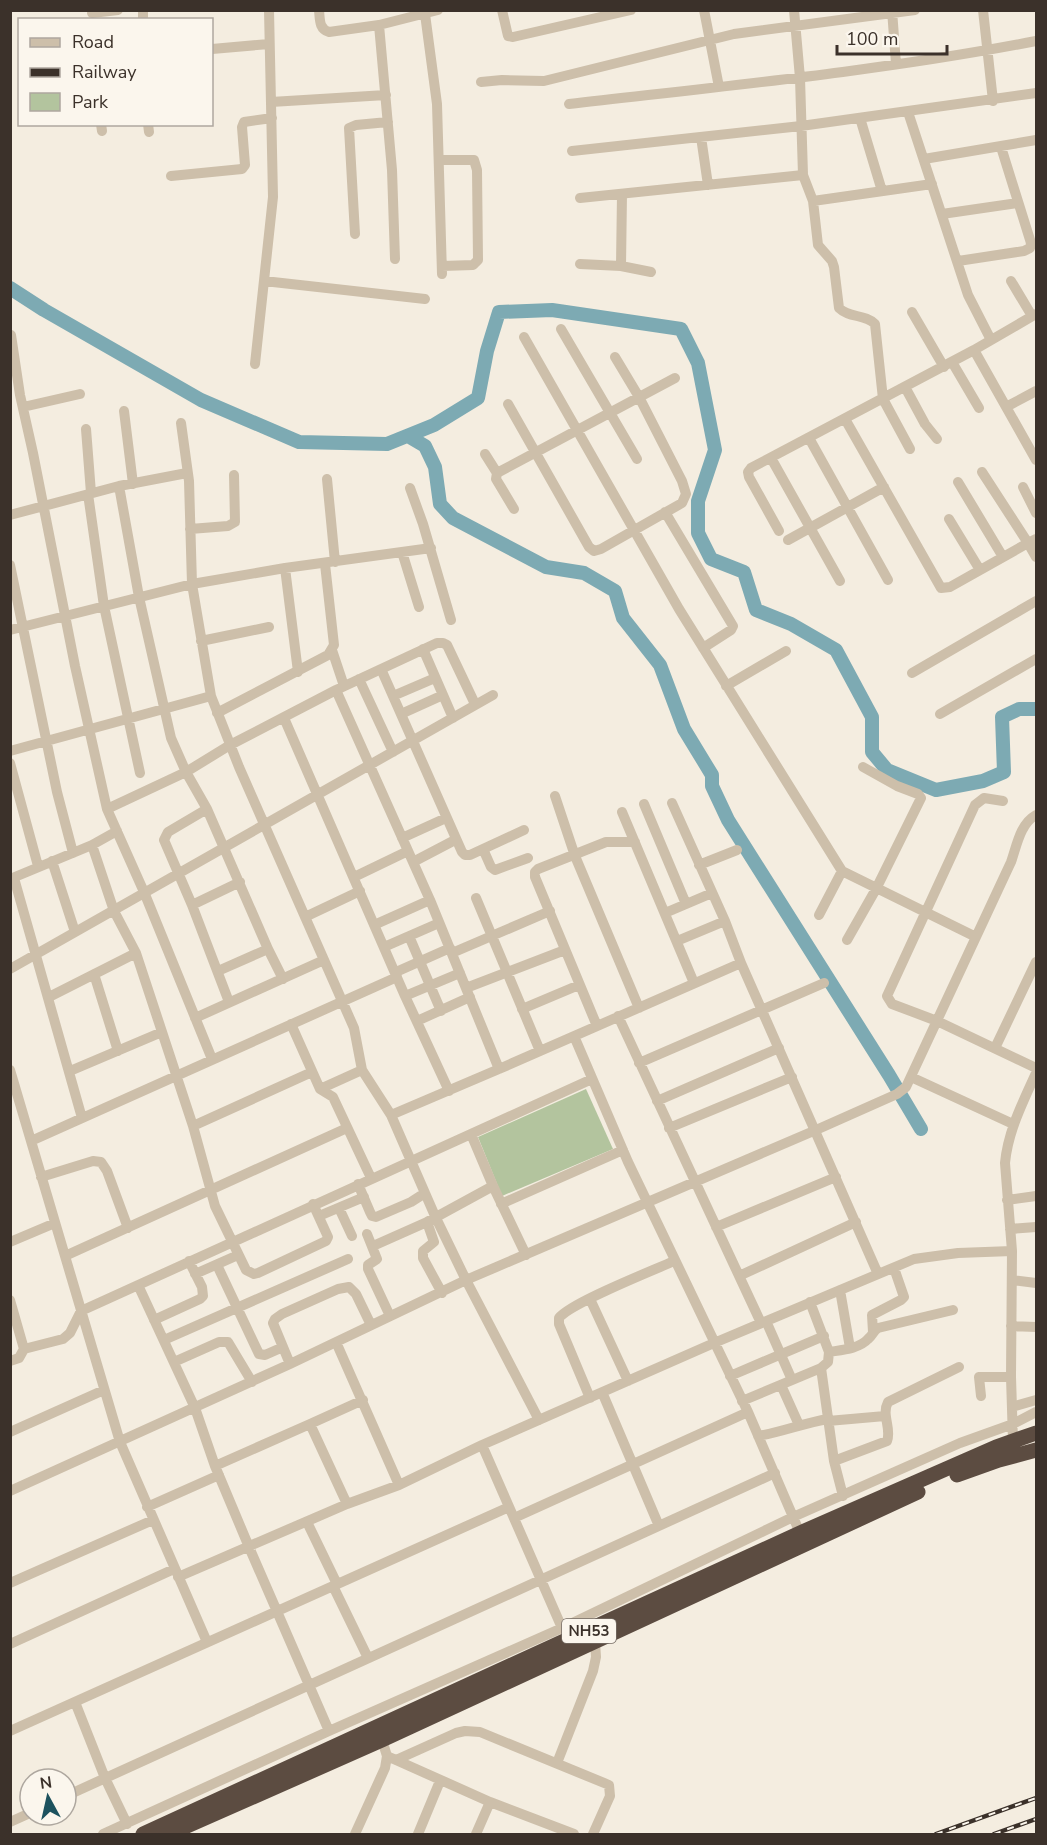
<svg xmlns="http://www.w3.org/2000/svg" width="1047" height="1845" font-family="'Nunito Sans',sans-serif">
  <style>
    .green { fill: #b3c49e }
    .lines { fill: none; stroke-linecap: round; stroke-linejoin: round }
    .river { stroke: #7daab3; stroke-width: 14 }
    .minor { stroke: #cdbfaa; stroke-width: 10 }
    .highway { stroke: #5c4c41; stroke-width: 15 }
    .rail-casing { stroke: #3b312a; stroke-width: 4.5 }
    .rail { stroke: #fbf6ed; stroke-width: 2; stroke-dasharray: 7; stroke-linecap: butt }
    .labels { text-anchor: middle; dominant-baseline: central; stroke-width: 4.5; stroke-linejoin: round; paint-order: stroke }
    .shield { fill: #fbf6ed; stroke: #756c64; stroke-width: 1.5 }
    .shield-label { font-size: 15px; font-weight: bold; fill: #3b312a }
  </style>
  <rect width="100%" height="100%" fill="#f4ede0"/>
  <path class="green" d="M586 1089 613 1149 502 1196 478 1137Z"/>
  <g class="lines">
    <path class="river" d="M10 288 44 310 201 400 299 442 387 444 434 425 478 398 487 351 499 312 552 310 681 329 698 363 715 450 698 501V533L711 559 744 572 756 610 791 624 836 650 872 717V752L887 770 936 790 983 781 1004 772 1002 717 1019 709H1036
      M408 436 425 446 435 467 440 504 453 518 546 567 584 573 615 591 623 618 660 665 684 729 712 775V786L728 820 889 1075 921 1129"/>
    <path class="minor" d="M143 10V20
      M319 10C320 20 319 29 329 32L379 25 438 10
      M502 10 508 36 513 37 631 10
      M704 10 719 87
      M794 10 800 78 803 175 813 201 818 245 832 261 834 267 839 308C849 318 865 314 875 324L883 399 910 449
      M892 10 896 64
      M983 10 993 101
      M92 13 118 10
      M425 14 437 104 442 274
      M379 25 392 170 395 259
      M212 49 269 44
      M481 82 502 80 544 81 734 34 915 10
      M271 102 386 95
      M569 104C725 86 882 71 1036 41
      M908 112 968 295 991 340
      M860 118 882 191
      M101 124 102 131
      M148 124 149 132
      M701 137 708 185
      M572 151 801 126 1036 93
      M924 159 1036 140
      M440 160H474L477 170 478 260 473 265 442 266
      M171 176 242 169 245 165 242 127 244 122 272 118
      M580 198 803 175
      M813 201 932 184
      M942 214 1018 203
      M355 234 349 128 356 125 388 122
      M958 261 1024 251 1030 248 1031 243 1001 147
      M580 264 621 266 651 272
      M621 266 622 194
      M264 281 425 299
      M1011 281 1032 316
      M912 312 944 367
      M1036 314 974 350 1036 460
      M561 329 637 459
      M11 335 20 395 33 453 75 666 107 809 144 892 212 1059
      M524 337 679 609 842 871 976 937
      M952 362 979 408
      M255 364 273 197 269 10
      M905 387 925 424 937 439
      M508 404 589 547 594 551 601 549 682 503 686 494 682 481 639 397 615 357
      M23 407 80 394
      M1006 407 1036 391
      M124 411 133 484
      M845 419 941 588 950 587 1028 543 982 472
      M86 429 91 493
      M809 438 888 580
      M485 454 497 473 675 378
      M771 458 840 581
      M497 473 496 479 514 509
      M327 479 335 562
      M958 482 1003 557
      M119 486 139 597 171 738 186 772 207 809 268 949 283 979
      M1023 487 1036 513
      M410 488 423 524 451 620
      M88 494 104 606 140 773
      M665 512 733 626 731 630 703 648
      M10 515 119 486 187 473
      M949 519 980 570
      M190 529 228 526 235 522 234 475
      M779 531 749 477 748 472 751 468 974 350
      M1036 539 1028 543 1036 557
      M788 540 884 487
      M402 552 419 607
      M10 565 57 792 73 853
      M285 568 298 672
      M10 630 192 584 285 568 431 548
      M201 641 269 627
      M423 649 453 718
      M332 650 344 686
      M381 669 462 852 465 855H470L524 830
      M912 673 1036 601
      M359 679 393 752
      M726 686 786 651
      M336 690 430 900 499 1069 391 1115
      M211 696 239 767 354 1028 362 1070 391 1115 435 1216 466 1280 539 1420
      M393 696 435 678
      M217 713 328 655 334 645 325 564
      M401 714 443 695
      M940 714 1036 659
      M284 718 405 996 449 1091
      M10 751 211 696 192 584 189 481 181 423
      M10 763 38 866
      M555 796 575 856 639 1008
      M1003 801 984 798 975 805 887 996 892 1004 937 1021 1036 1068
      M672 803 725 921 741 963
      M644 804 686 904
      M107 809 186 772 230 745 336 690 437 643H443L447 645 475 704
      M207 809 168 832 164 840 192 905 229 1002
      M622 812 694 983
      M402 838 446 818
      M92 845 114 911 136 953 193 1126 215 1206 246 1270 254 1274 258 1273 326 1241 328 1237 313 1204
      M483 849 491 867 495 870 528 858
      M52 861 75 932
      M413 862 455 840
      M699 865 737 850
      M354 877 408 851
      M14 878 82 1118
      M10 879 92 845 117 831
      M476 898 540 1051
      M192 905 240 882
      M665 913 712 893
      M819 915 842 871
      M305 917 360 891
      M374 925 430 900
      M409 936 441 1011
      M847 940 876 889 921 798 918 794 897 786 863 767
      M677 941 725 921
      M384 947 439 923
      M452 953 550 911
      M10 969 493 695
      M218 971 268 949
      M396 972 450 948
      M94 974 118 1051
      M466 988 565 950
      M405 996 460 973
      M49 997 136 953
      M522 1009 579 985
      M618 1016 761 1323
      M195 1018 324 960
      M417 1021 470 997
      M291 1024 320 1089 362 1070
      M597 1026 535 877V872L538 869 606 842H635
      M574 1036 628 1162 748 1412 800 1533
      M995 1048 1036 962
      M639 1063 824 983
      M499 1069 741 963 878 1274
      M10 1070 120 1442 207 1642
      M70 1071 162 1032
      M911 1077 1013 1124
      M320 1089 333 1097 371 1178
      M657 1101 779 1048
      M193 1126 312 1072
      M669 1128 792 1077
      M471 1134 493 1186
      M31 1141 397 977
      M41 1177 93 1161 101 1162 107 1171 128 1228
      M358 1184 370 1212 372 1216 376 1217 411 1202 425 1193
      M1007 1200 1036 1196
      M501 1204 623 1150
      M339 1208 352 1236
      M319 1216 364 1197
      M427 1222 434 1242 423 1251V1258L442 1293
      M716 1227 836 1177
      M1010 1229 1036 1227
      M367 1234 377 1259 368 1265V1269L390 1316
      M10 1242 55 1223
      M373 1246 427 1222 493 1186 526 1255
      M65 1256 347 1128
      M217 1265 259 1354 265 1355 283 1347
      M195 1274 238 1255
      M739 1276 856 1222
      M1012 1280 1036 1283
      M138 1285 195 1408 215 1466 249 1547 329 1731
      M840 1290 850 1348
      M590 1299 628 1381
      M10 1300 24 1349 19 1358 10 1361
      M810 1302 829 1352 828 1362 821 1368 834 1461 843 1496
      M154 1320 200 1299 203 1296 202 1287 189 1261
      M766 1321 792 1380
      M1011 1326 1036 1327
      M873 1332 872 1315 901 1300 904 1297 894 1268
      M164 1340 348 1259
      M336 1342 399 1485
      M24 1349 63 1339 70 1333 81 1311 592 1079
      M829 1352C841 1350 859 1349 868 1339 873 1335 873 1331 878 1328L953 1310
      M174 1362 219 1342H228L252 1382
      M290 1364 273 1323 275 1319 282 1314 338 1289 349 1287 356 1294 371 1325
      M730 1376 824 1336
      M781 1385 799 1425
      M602 1392 659 1526
      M981 1396 979 1377H1011
      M590 1398 559 1324V1318C570 1303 652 1271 674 1261
      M742 1401 821 1368
      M1012 1407 1036 1400
      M828 1421 885 1416
      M10 1432 104 1390
      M758 1436C782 1432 804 1423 828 1419
      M1013 1441 1011 1377 1012 1251 1005 1163C1008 1131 1023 1102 1036 1073
      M482 1445 562 1628
      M834 1461 887 1441C892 1429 881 1415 888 1402L959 1367
      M215 1466 310 1424
      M10 1491 290 1364 466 1280 816 1130 897 1094 906 1087 1011 862C1017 845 1020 824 1036 815
      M347 1504 310 1424 363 1400
      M147 1507 219 1475
      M514 1518 748 1412
      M307 1522 337 1584
      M178 1577 347 1504 399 1485 482 1445 714 1343 914 1259 958 1253 1012 1251
      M10 1583 153 1520
      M333 1586 368 1658
      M10 1644 174 1569
      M75 1702 105 1778 127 1824
      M10 1731 509 1507
      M387 1756 490 1802 574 1834
      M396 1760 456 1733 465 1731 480 1732 609 1785 610 1796 593 1834
      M557 1763 593 1671 596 1657 595 1642
      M66 1796 775 1473
      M10 1822 30 1813
      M103 1834 329 1731 562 1628 793 1517 960 1443 1013 1424 1036 1412
      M355 1834 385 1768 387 1756 382 1740
      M418 1834 440 1781
      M476 1834 490 1802"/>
    <path class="highway" d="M957 1475 999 1460 1036 1450
      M143 1834 800 1533 996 1447 1036 1433
      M169 1834 382 1740 918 1492"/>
    <g class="rail-casing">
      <path id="rail" d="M936 1834 1036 1798
        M994 1834 1036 1819"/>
    </g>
    <use href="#rail" class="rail"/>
  </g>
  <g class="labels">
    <rect class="shield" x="562" y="1619" width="54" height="24" rx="4.5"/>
    <g class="shield-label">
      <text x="589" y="1631">NH53</text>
    </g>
  </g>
  <rect width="1047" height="1845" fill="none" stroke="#3b312a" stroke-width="24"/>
  <rect x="18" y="18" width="195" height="108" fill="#fbf6ed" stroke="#aea79f" stroke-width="1.5"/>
  <rect x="30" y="38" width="30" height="9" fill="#cdbfaa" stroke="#aea79f" stroke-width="1.5"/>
  <text x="72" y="48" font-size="18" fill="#3b312a">Road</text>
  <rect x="30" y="68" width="30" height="9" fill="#3b312a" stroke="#aea79f" stroke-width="1.5"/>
  <text x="72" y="78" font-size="18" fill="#3b312a">Railway</text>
  <rect x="30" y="93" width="30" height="18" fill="#b3c49e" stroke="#aea79f" stroke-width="1.5"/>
  <text x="72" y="108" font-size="18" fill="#3b312a">Park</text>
  <g transform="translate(48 1797) rotate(352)"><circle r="28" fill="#fbf6ed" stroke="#aea79f" stroke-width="1.5"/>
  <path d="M0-4.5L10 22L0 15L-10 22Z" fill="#1d525e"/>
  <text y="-9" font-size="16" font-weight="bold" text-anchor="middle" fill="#3b312a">N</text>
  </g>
  <path d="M837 45v9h110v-9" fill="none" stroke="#3b312a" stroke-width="3"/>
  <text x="846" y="45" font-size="18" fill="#3b312a" stroke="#fbf6ed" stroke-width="4.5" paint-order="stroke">100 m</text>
</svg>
